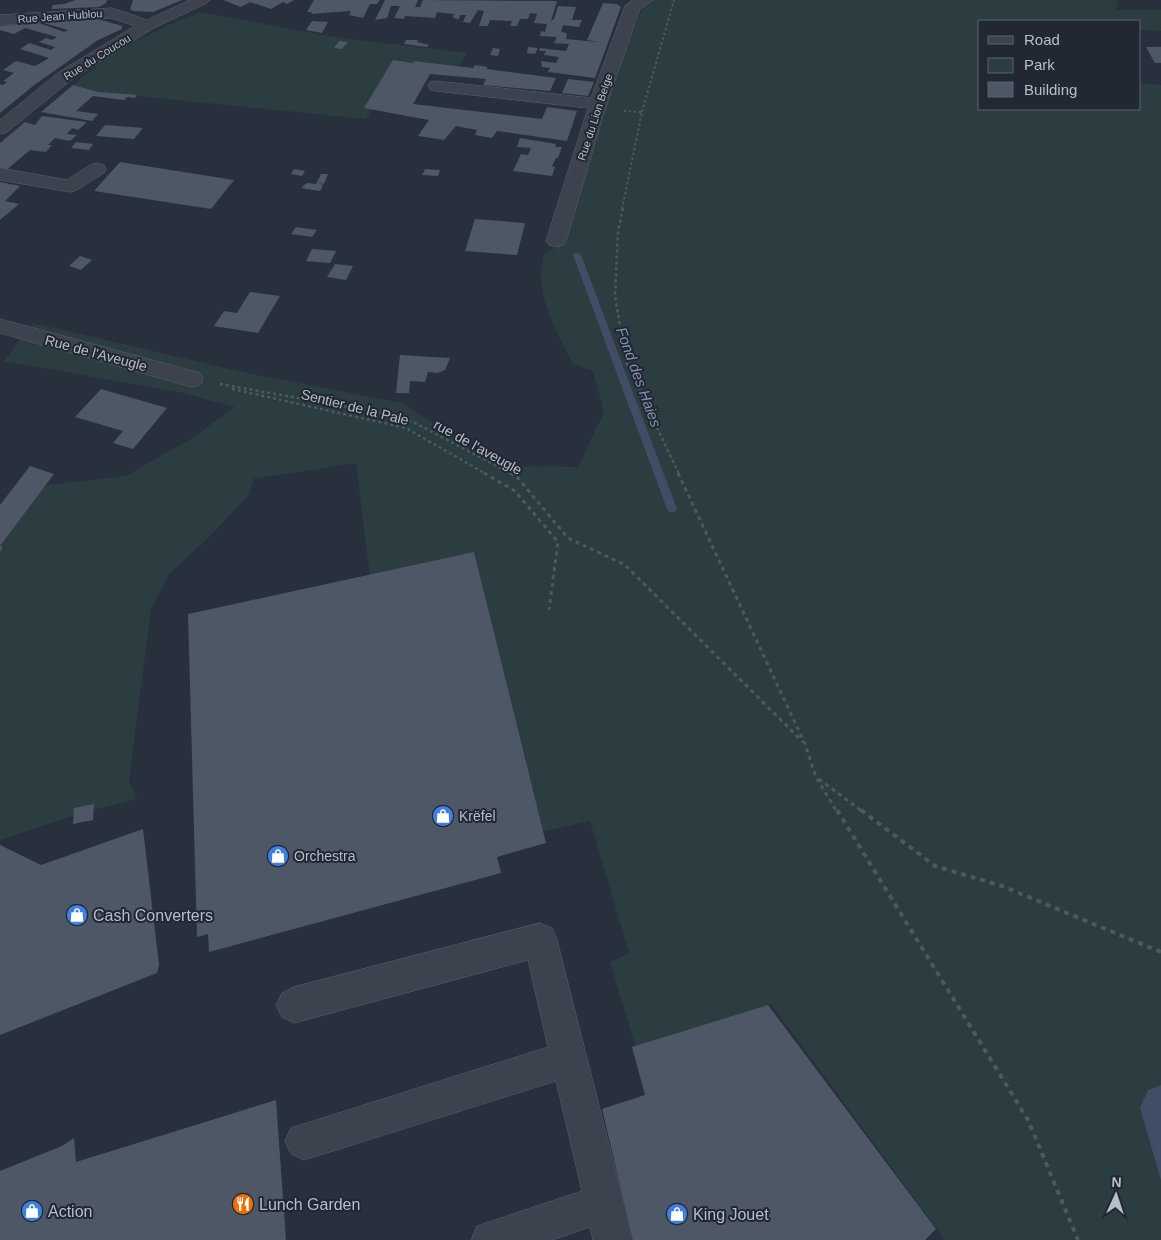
<svg xmlns="http://www.w3.org/2000/svg" width="1161" height="1240" font-family="Helvetica,sans-serif">
  <style>
    .green { fill: #2b3d40 }
    .water { fill: #404d65 }
    .lines { fill: none; stroke-linecap: round; stroke-linejoin: round }
    .stream { fill: #404d65; fill-rule: evenodd }
    .building { fill: #4e5766 }
    .minor-casing { stroke: #5a606c; stroke-width: 1 }
    .path-far3 { stroke: #4a5a5e; stroke-width: 2; stroke-dasharray: 2.5 2.5; stroke-linecap: butt }
    .path-far2 { stroke: #4a5a5e; stroke-width: 2.5; stroke-dasharray: 3 3; stroke-linecap: butt }
    .path-far1 { stroke: #4a5a5e; stroke-width: 3; stroke-dasharray: 4 4; stroke-linecap: butt }
    .path { stroke: #4a5a5e; stroke-width: 4; stroke-dasharray: 5 5; stroke-linecap: butt }
    .minor { fill: #3c424e; fill-rule: evenodd }
    .labels { text-anchor: middle; dominant-baseline: central; stroke-width: 4; stroke-linejoin: round; paint-order: stroke }
    .far-street-label { font-size: 11px; fill: #b8bec9; stroke: #212733 }
    .street-label { font-size: 14px; fill: #b8bec9; stroke: #212733 }
    .poi-label { font-size: 14px; fill: #b8bec9; stroke: #212733; text-anchor: start }
    .water-label { font-size: 15px; font-style: italic; fill: #8392ad; stroke: #212733 }
    .near-poi-label { font-size: 16px; fill: #b8bec9; stroke: #212733; text-anchor: start }
  </style>
  <rect width="100%" height="100%" fill="#28303e"/>
  <path class="green" d="M646 0H1118L1117 10H1161V31L1140 30V21H980V109H1140V83L1161 85V1240H945L771 1004 636 1048 610 962 629 953 590 821 541 832 475 555 370 577 356 463 253 479 249 495 207 539 169 574 151 609 129 781 137 799 78 814 0 840V543L41 486 126 476 192 438 235 407 183 393 4 361 33 323 251 374 403 403 467 446 515 466 578 467 604 412 593 371 573 364C556 330 533 293 544 255L566 241 602 108Z
    M200 12 335 37 467 53 459 66 415 61 413 63 393 61 378 99 366 119 97 92 73 85 116 51 171 24Z"/>
  <path class="water" d="M1161 1085V1180L1140 1108 1148 1090Z"/>
  <g class="lines">
    <path class="stream" d="M574 253H577L581 255 677 509 675 512H669L667 509 573 255Z"/>
  </g>
  <path class="building" d="M76 0H107L106 3 99 7 51 9 53 5 64 4Z
    M133 0H182L153 12 133 11 130 9Z
    M223 0H294L287 4 283 2 271 9 250 2 241 7Z
    M314 0H380L377 4H370L363 18 349 15 351 11 311 14 312 12H307Z
    M385 0H418L415 7H420L423 0 557 1 551 21 554 19 558 6 576 7 572 20H582L579 27 563 25 561 32 567 33 566 39 598 42 587 40 603 3 617 4 621 7 595 78 548 72 550 68 542 67 541 61 556 63 559 57 544 55 546 51H539L540 48 566 51 569 44 554 43 557 37 540 36 541 31 545 32 547 24 534 23 537 14 530 13 528 19H520L517 26H510L512 21 490 20 488 26H479L484 11 478 10 470 23 463 22 466 15H460L459 19 453 18 454 14 443 13 437 12 435 18 405 16 404 19 394 18 400 6H391L387 18 375 20Z
    M98 19 122 26V29L98 40 33 86 0 113V84L3 85 7 82 3 81 14 73 3 70 16 61 35 66 49 58 20 49 29 43 51 50 55 47 39 42 46 38 52 40 57 37 25 28 14 34 0 30V26L39 23 64 32 68 30 44 23Z
    M312 21 328 22 322 33 306 30Z
    M406 40H418L417 42 429 45 427 47 404 44Z
    M339 41 348 42 342 49 334 48Z
    M528 47 538 48 535 54 527 53Z
    M1146 47H1161V63H1155Z
    M493 48 500 49 498 56 490 55Z
    M393 60 413 63 414 61 473 68 475 65 488 67 486 69 556 78 550 91 483 85 486 79 430 74 413 104 542 119 547 107 577 111 567 141 497 131 492 138 475 135 477 130 456 126 444 140 418 136 429 120 364 108Z
    M568 79 594 82 588 96 562 93Z
    M73 85 98 92 137 95 135 98 127 97 124 100 93 96 76 111 98 114 92 121 41 112Z
    M42 116 87 122 78 130 72 128 67 134 77 135 70 141 55 138 48 145H52L46 152 30 150 4 172 0 171V143L25 122 35 125Z
    M105 125 143 128 134 139 96 136Z
    M520 138 556 144 555 147H562L558 158H556L552 166 555 167 552 176 513 171 521 154 528 155 531 148 517 147Z
    M76 142 93 144 89 150 71 148Z
    M120 162 234 180 211 209 94 191Z
    M294 169 305 171 302 176 291 174Z
    M425 169 440 170 438 176 422 175Z
    M321 174H328L324 184 318 183 323 185 320 191 301 188 307 183 316 184Z
    M0 182 20 186 5 201 19 204 0 220Z
    M475 219 525 223 517 255 465 251Z
    M296 227 317 230 312 237 291 234Z
    M312 249 336 251 330 263 306 261Z
    M80 256 92 260 81 270 69 266Z
    M335 264 353 266 346 280 327 277Z
    M250 292 280 296 258 333 214 326 224 311 237 313Z
    M400 355 433 357 450 358 445 370 438 373 428 372 425 382 410 381 409 393H396Z
    M101 389 167 408 133 449 113 443 123 431 75 417Z
    M30 466 54 474 0 546 3 547 0 552V505Z
    M474 552 546 843 497 857 501 873 209 952 208 934 197 937 188 614Z
    M94 804 93 820 73 824 74 808Z
    M143 829 159 965 157 973 0 1035V845L41 865Z
    M768 1005 936 1229 925 1240H633L602 1109 645 1095 632 1047Z
    M276 1100 286 1240H0V1171L62 1146 74 1138 76 1162Z"/>
  <g class="lines">
    <g class="minor-casing">
      <path id="minor" d="M190 0H210L207 3 154 28 71 80 6 133 0 134V120L59 72 135 26 111 18 0 25V15L112 8 147 20Z
        M633 0H653L640 9 605 109 566 241 563 245 556 247 549 245 546 241 588 108 436 91 430 90 428 86 430 82 436 81 591 98 625 6Z
        M97 163 104 165 106 169 104 173 77 190 70 192 0 180V168L67 180 90 165Z
        M0 319 200 373 203 379 200 385 192 387 0 333Z
        M540 923 552 928 557 940 633 1240H593L590 1227 552 1240H471L477 1226 582 1191 556 1081 304 1160 291 1154 285 1141 291 1128 548 1047 528 960 294 1023 282 1017 276 1005 282 993 294 987Z"/>
    </g>
    <path class="path-far3" d="M642 112 674 0
      M622 209 642 112 624 111"/>
    <path class="path-far2" d="M623 208 618 231 615 296 626 362 679 474
      M220 384 392 415 415 423 512 474
      M232 389 406 428 486 474"/>
    <path class="path-far1" d="M484 473 515 491 558 542 549 610
      M510 473 517 477 568 538 625 565 803 742
      M678 473 805 744 816 777 837 812
      M819 779 863 812"/>
    <path class="path" d="M837 810 1028 1120 1078 1240
      M861 810 935 866 1002 886 1161 952"/>
    <use href="#minor" class="minor"/>
  </g>
  <defs>
    <g id="shop-disc" transform="scale(1.125)"><circle r="9.5" fill="#3f7fe0" stroke="#212733"/><path d="M-5-2.5h2.3a2.7 3.5 0 0 1 5.4 0H5L5.5 6h-11ZM-1.5-2.5h3a1.5 2.3 0 0 0-3 0Z" fill="#fff"/></g>
    <g id="restaurant-disc" transform="scale(1.125)"><circle r="9.5" fill="#e8710a" stroke="#212733"/><path d="M-5-6h1v4h1v-4h1v4h1v-4h1v5L-1.5 .5V6h-2V.5L-5-1ZM5-6V6H3V1.5H1.5Q1.5-4 5-6Z" fill="#fff"/></g>
  </defs>
  <g fill-rule="evenodd">
    <use href="#shop-disc" x="443" y="816"/>
    <use href="#shop-disc" x="278" y="856"/>
    <use href="#shop-disc" x="77" y="915"/>
    <use href="#restaurant-disc" x="243" y="1204"/>
    <use href="#shop-disc" x="32" y="1211"/>
    <use href="#shop-disc" x="677" y="1214"/>
  </g>
  <g class="labels">
    <g class="far-street-label">
      <text transform="translate(60 16) rotate(-4)">Rue Jean Hublou</text>
      <text transform="translate(97 57) rotate(-32)">Rue du Coucou</text>
      <text transform="translate(595 117) rotate(-72)">Rue du Lion Belge</text>
    </g>
    <g class="street-label">
      <text transform="translate(96 353) rotate(15)">Rue de l'Aveugle</text>
      <text transform="translate(355 407) rotate(14)">Sentier de la Pale</text>
      <text transform="translate(478 447) rotate(29)">rue de l'aveugle</text>
    </g>
    <g class="poi-label">
      <text x="459" y="816">Krëfel</text>
      <text x="294" y="856">Orchestra</text>
    </g>
    <g class="water-label">
      <text transform="translate(639 377) rotate(70)">Fond des Haies</text>
    </g>
    <g class="near-poi-label">
      <text x="93" y="915">Cash Converters</text>
      <text x="259" y="1204">Lunch Garden</text>
      <text x="48" y="1211">Action</text>
      <text x="693" y="1214">King Jouet</text>
    </g>
  </g>
  <rect x="978" y="20" width="162" height="90" fill="#212733" stroke="#5d636f"/>
  <rect x="988" y="36" width="25" height="8" fill="#3c424e" stroke="#5d636f"/>
  <text x="1024" y="45" font-size="15" fill="#b8bec9">Road</text>
  <rect x="988" y="58" width="25" height="15" fill="#2b3d40" stroke="#5d636f"/>
  <text x="1024" y="70" font-size="15" fill="#b8bec9">Park</text>
  <rect x="988" y="82" width="25" height="15" fill="#4e5766" stroke="#5d636f"/>
  <text x="1024" y="95" font-size="15" fill="#b8bec9">Building</text>
  <g transform="translate(1116 1195) rotate(3)" stroke="#212733" stroke-width="4" paint-order="stroke">
  <path d="M0-4L9 19L0 12L-9 19Z" fill="#b8bec9"/>
  <text y="-8" font-size="14" font-weight="bold" text-anchor="middle" fill="#b8bec9">N</text>
  </g>
</svg>
